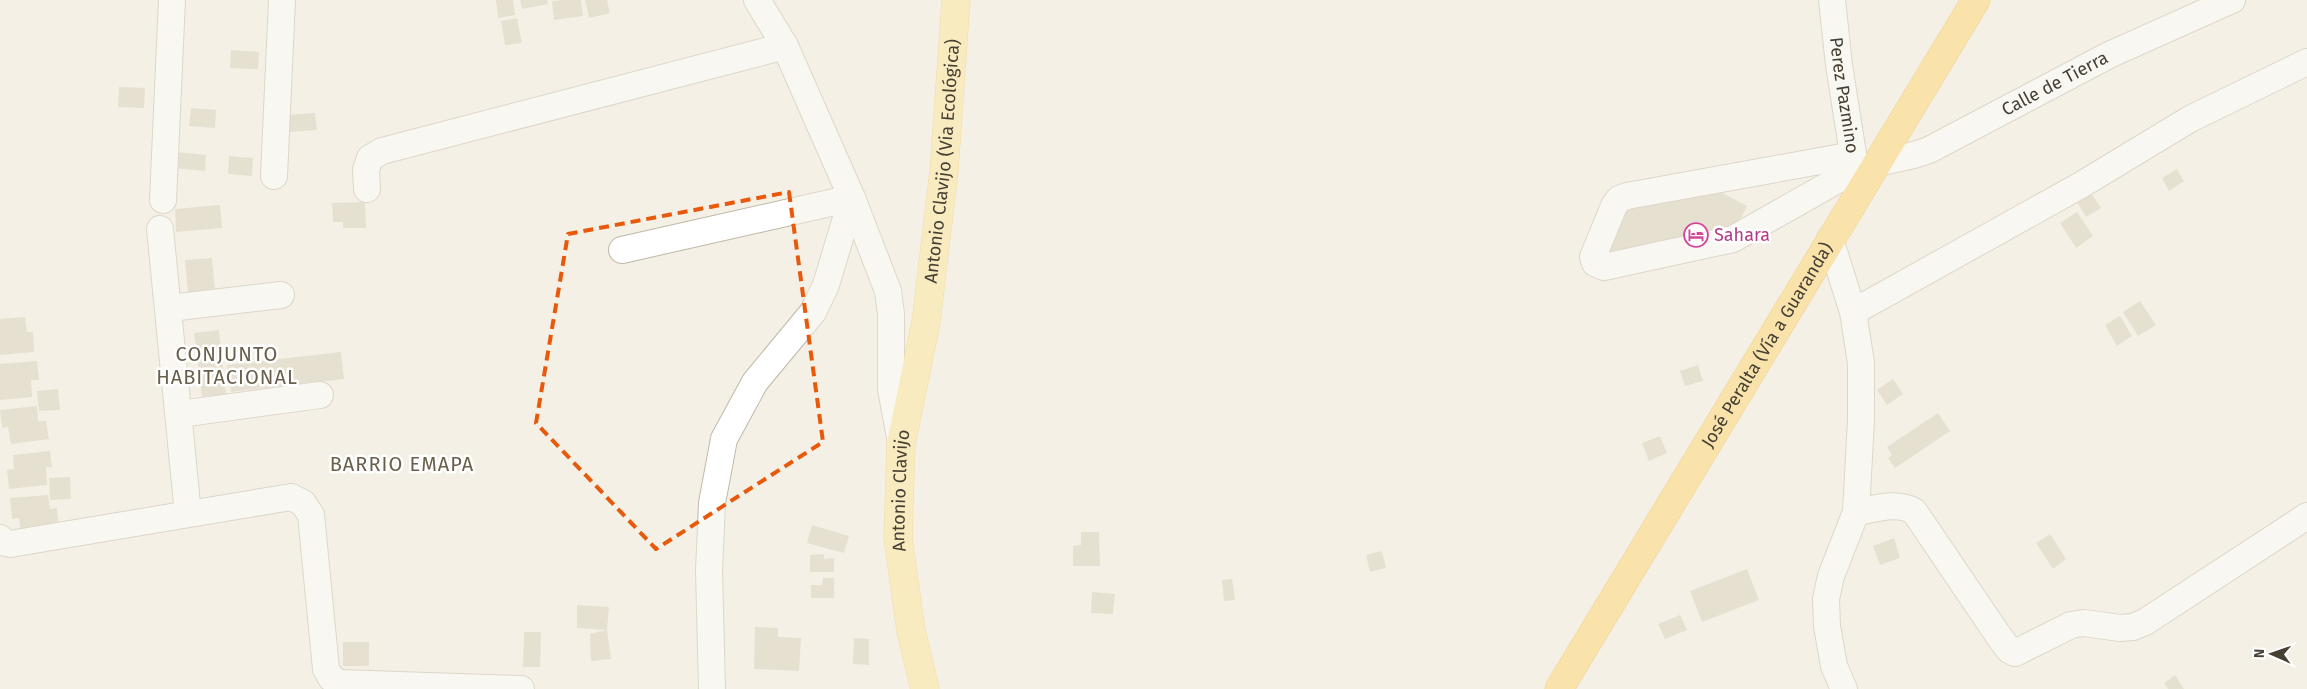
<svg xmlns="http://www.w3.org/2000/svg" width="2307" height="689" font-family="'Fira Sans',sans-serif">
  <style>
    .building { fill: #d6ccb9 }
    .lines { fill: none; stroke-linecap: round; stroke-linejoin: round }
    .minor-casing { stroke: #c0b8a7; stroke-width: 28 }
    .major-casing { stroke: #ebc65b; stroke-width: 29 }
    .highway-casing { stroke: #e7aa2b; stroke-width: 29 }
    .minor { stroke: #fff; stroke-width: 26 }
    .major { stroke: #ffe592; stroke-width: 28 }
    .highway { stroke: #ffd264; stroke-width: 28 }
    .marked { fill: none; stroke: #e8590c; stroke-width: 4; stroke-dasharray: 10 6; stroke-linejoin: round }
    .labels { text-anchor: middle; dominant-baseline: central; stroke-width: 5; stroke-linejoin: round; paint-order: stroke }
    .street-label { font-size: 18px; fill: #464034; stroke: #fff }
    .hotel-label { font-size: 18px; fill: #b23c85; stroke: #fff; text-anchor: start }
    .quarter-label { font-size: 20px; letter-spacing: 1px; fill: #6a5f4b; stroke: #fff }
  </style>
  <rect width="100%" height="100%" fill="#f4f0e5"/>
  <path class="building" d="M496 0H513L515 15 498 18Z
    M520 0H547L548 4 522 9Z
    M562 0H581L583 16 554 20 552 1Z
    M585 0H607L610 13 589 18Z
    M517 18 522 43 505 45 501 21Z
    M231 50 259 52 258 69 230 68Z
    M119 87 145 88 144 108 118 107Z
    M191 108 216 110 215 128 189 126Z
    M315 113 317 130 289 132 288 115Z
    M175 152 206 155 205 171 173 168Z
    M229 156 253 158 252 176 228 174Z
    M2177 169 2184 181 2169 191 2162 178Z
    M1711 187 1747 206 1731 238 1601 256 1621 207 1661 195 1673 202 1678 193 1688 199 1694 188 1707 195Z
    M2091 193 2101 208 2086 217 2077 202Z
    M365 202 366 228H343V222H333L332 203Z
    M220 205 222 228 176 232 175 209Z
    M2077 212 2093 236 2076 248 2060 223Z
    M212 258 215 291 188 293 185 260Z
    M2140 301 2156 325 2138 336 2123 312Z
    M2120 316 2132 336 2117 346 2105 325Z
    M25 317 27 332H33L34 352 0 355V319Z
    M219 330 226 394 202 397 194 333Z
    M341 352 344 379 231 392 227 365Z
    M37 361 39 380H31L32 397 0 400V364Z
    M1698 365 1703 381 1685 386 1680 371Z
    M1893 379 1903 394 1887 405 1877 390Z
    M58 389 60 410 39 411 37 391Z
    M37 406 38 421H46L49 439 11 444 8 427 2 428 0 410Z
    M1938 413 1950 431 1895 468 1888 458 1892 455 1887 447Z
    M1660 436 1667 453 1649 461 1642 443Z
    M50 451 52 467H46L47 485 9 489 7 470 14 469 13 455Z
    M70 477 71 499 50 500 49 478Z
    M48 495 50 509 57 508 59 530 21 534 19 518 12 519 10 498Z
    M812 525 849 536 844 553 807 543Z
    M1081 532H1099L1100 566H1073V546L1081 545Z
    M2050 534 2066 559 2053 569 2036 543Z
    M1894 538 1900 558 1880 565 1873 546Z
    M1382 551 1386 568 1370 572 1366 555Z
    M824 554V559L834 558V572H810V555Z
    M1747 569 1759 600 1702 622 1690 591Z
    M823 578H834V598H811V585H822Z
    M1232 579 1235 600 1224 601 1222 580Z
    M1092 592 1115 594 1113 614 1091 613Z
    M577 605 609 607 607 630 577 628Z
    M1680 615 1687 630 1665 639 1658 624Z
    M755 627 778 628V637L801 638 799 671 754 669Z
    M607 630 611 659 591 661 590 634Z
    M524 632H541L540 667H523Z
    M854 638 869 639V665L853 664Z
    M343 642H369V666H343Z
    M2175 675 2184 689H2168L2164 683Z"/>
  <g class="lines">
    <g class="minor-casing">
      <g id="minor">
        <path d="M757 0 785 46 852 198 888 291 891 314V389L901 443"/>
        <path id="s1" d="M1832 0 1839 65 1856 173"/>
        <path d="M1853 155 1627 196 1619 199 1614 206 1593 257 1595 263 1604 267 1733 239 1855 170"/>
        <path id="s2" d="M1877 163 1914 155 1929 150 2109 55 2232 0"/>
        <path d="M274 176 282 0"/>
        <path d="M367 189 366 170 370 158 382 151 785 46"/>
        <path d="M163 200 172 0"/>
        <path d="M160 229 188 514"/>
        <path d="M1830 239 1853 312 1861 363V420L1856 512 1831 576 1826 599 1827 626 1834 666 1844 689"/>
        <path d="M622 250 852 198"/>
        <path d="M170 308 281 295"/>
        <path d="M1853 312 2081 185 2190 119 2307 62"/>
        <path d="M180 414 320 395"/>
        <path d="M1856 512C1875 509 1896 501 1914 511L1998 635 2009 650 2015 653 2071 625 2084 623 2120 628 2133 627 2145 622 2307 516"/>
        <path d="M0 538 2 542 10 544 291 497 303 503 311 515 326 669 331 678 340 683 521 689"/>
        <path d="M712 689 709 570 712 503 724 439 755 382 813 312 826 285 852 198"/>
      </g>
    </g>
    <g class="major-casing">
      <g id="major">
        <path id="s3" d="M925 689 911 631 898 538 901 444 926 322 944 171 956 0"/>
      </g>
    </g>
    <g class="highway-casing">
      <g id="highway">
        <path id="s4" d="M1559 689 1976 0"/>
      </g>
    </g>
    <use href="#minor" class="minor"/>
    <use href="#major" class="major"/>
    <use href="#highway" class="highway"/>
  </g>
  <path d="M0 0H2307V689H0ZM789 192 823 442 656 549 536 423 568 234Z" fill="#f4f0e5" fill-opacity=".55" fill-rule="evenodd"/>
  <path class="marked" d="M789 192 823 442 656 549 536 423 568 234Z"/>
  <defs>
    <g id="hotel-ring" transform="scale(1.25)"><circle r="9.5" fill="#fff" stroke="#d1479c" stroke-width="1.5"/><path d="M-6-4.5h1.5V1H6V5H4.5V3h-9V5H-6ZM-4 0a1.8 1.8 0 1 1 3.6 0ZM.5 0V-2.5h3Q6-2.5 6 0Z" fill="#d1479c"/></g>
  </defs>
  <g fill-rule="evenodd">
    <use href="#hotel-ring" x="1696" y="235"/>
  </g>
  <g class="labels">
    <g class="street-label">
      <text stroke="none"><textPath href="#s2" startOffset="196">Calle de Tierra</textPath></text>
      <text stroke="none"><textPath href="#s1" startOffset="96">Perez Pazmino</textPath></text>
      <text stroke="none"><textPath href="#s3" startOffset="534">Antonio Clavijo (Via Ecológica)</textPath></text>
      <text stroke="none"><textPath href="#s4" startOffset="402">José Peralta (Vía a Guaranda)</textPath></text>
      <text stroke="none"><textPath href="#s3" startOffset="201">Antonio Clavijo</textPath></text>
    </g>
    <g class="hotel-label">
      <text x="1714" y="235">Sahara</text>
    </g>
    <g class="quarter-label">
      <text x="227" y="354">CONJUNTO<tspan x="227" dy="23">HABITACIONAL</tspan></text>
      <text x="402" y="464">BARRIO EMAPA</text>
    </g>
  </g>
  <g transform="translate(2272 654) rotate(272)" stroke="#ffffff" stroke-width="4" paint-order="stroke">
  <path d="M0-4L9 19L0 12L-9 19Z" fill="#464034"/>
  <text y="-8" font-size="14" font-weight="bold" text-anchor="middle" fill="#464034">N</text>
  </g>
</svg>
